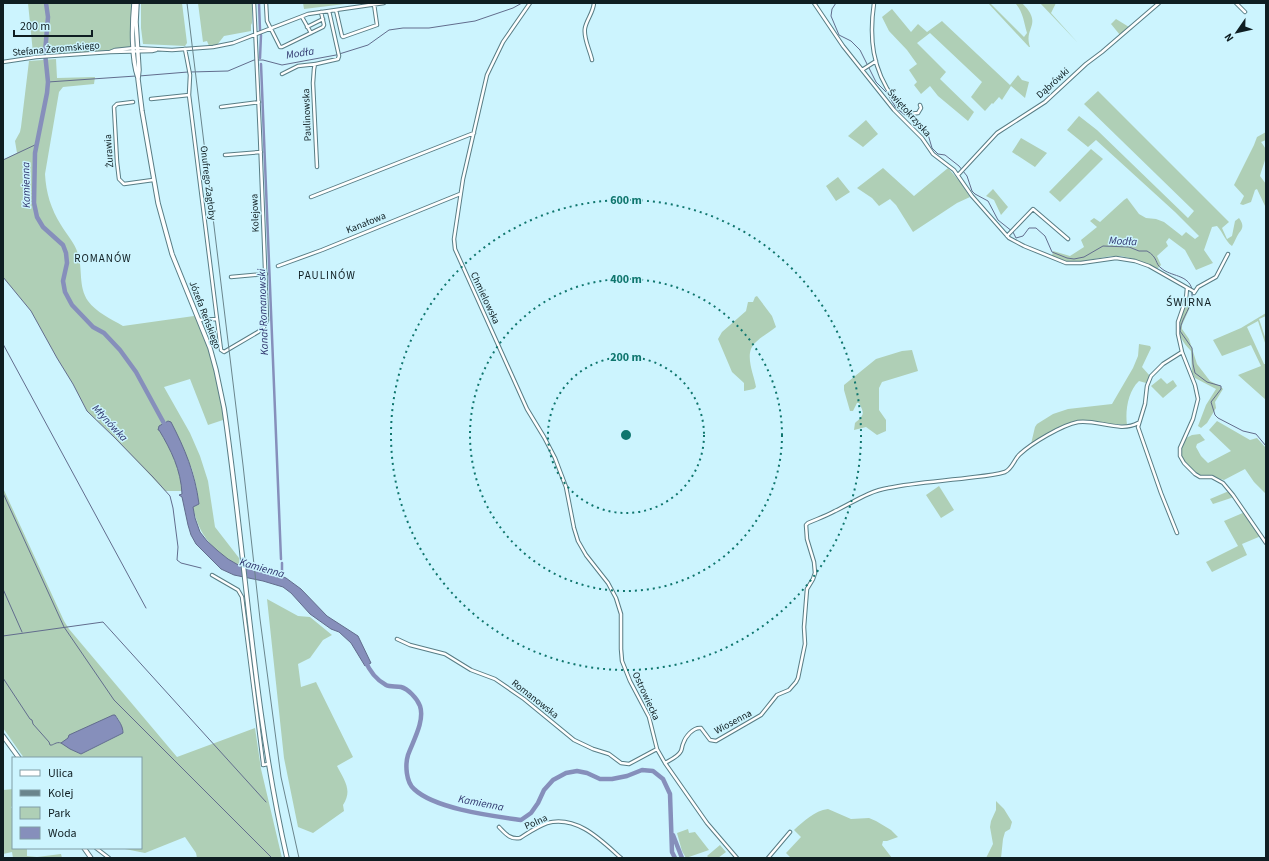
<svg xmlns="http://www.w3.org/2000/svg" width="1269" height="861" font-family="'Source Sans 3',sans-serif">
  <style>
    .green { fill: #afcfb6; fill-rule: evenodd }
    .water { fill: #868fbb; stroke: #626d8d }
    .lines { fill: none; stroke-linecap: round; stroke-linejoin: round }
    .stream { stroke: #626d8d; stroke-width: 1 }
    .canal { stroke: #868fbb; stroke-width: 2.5 }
    .river { stroke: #868fbb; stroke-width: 4.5 }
    .minor-casing { stroke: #587d85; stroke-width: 4.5 }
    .major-casing { stroke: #587d85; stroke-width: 5.5 }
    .minor { stroke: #fff; stroke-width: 2.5 }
    .major { stroke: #fff; stroke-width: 3.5 }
    .rail { stroke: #6a858c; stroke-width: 1 }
    .ring { fill: none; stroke: #0f766e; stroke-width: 2; stroke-dasharray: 2 4 }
    .labels { text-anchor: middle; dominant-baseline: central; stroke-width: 3; stroke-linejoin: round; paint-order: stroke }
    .street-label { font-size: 10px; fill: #0f1e22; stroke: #ccf4fe }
    .water-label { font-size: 11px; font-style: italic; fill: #2f356d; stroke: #ccf4fe }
    .neighbourhood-label { font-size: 11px; letter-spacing: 1px; fill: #0f1e22; stroke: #ccf4fe }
    .quarter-label { font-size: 12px; letter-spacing: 1px; fill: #0f1e22; stroke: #ccf4fe }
    .centre { fill: #0f766e; stroke: #ccf4fe; stroke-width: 2 }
    .ring-label { font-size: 12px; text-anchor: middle; font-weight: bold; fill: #0f766e; stroke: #ccf4fe; stroke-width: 3; stroke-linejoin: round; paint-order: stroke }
  </style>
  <rect width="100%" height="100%" fill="#ccf4fe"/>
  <path class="green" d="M28 3H134V48L75 53H33Z
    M141 3H182L187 43 185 46 143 44 141 28Z
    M198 3H252V23L251 25V31L224 36 217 45 209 46 207 41 203 42Z
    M303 3H353L304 9Z
    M988 3H990L1024 37 1027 33C1024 23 1023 11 1015 3H1022C1044 25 1023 27 1030 47H1029Z
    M1040 3H1056L1051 13 1078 43Z
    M892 9 911 32 918 24 927 32 942 21 944 23 1010 85 1018 75 1022 80 1029 82 1025 98 1011 86 1002 100 999 97 993 104 992 103 985 111 971 97 982 82 930 33 917 43 946 72 940 79 974 112 968 121 938 96 930 86 921 94 914 85 917 82 909 70 917 64 907 50 889 31 882 17Z
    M1116 19 1129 27 1120 35 1111 24Z
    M56 59 57 78 95 77 94 84 63 87 59 92 45 174C46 193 51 209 61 225 67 235 75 243 78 254 83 270 78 286 88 301 96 312 111 319 123 326L194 316 199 320 210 348 226 419 208 425 190 379 164 387 190 433 200 456 208 481 215 527 239 558 240 566C214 551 199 537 193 507L199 504 196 485 192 469 168 421 163 422 180 451 189 491H165L115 438 87 411 73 384 57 358 31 311 3 277V160L17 153 15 141 20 132 21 127 29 61Z
    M1098 91 1229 222 1222 228 1227 239 1232 236 1235 221 1239 218C1244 225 1243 228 1239 233 1236 237 1235 242 1232 246 1225 241 1223 232 1217 226L1212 227 1204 250 1213 263 1196 270 1185 250 1169 238 1166 242 1168 246 1157 256 1161 265 1157 269C1144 263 1131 256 1116 256 1099 256 1081 265 1064 261 1060 260 1056 257 1052 256L1053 251 1070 256 1084 247 1081 240 1097 227 1090 221 1094 218 1100 222 1124 200 1127 198 1139 214 1146 218 1156 219 1164 222 1182 236 1186 232 1195 239 1199 236 1175 212 1096 140 1088 147 1067 130 1079 116 1097 130 1188 218 1194 211 1084 104Z
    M866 120 878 134 863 147 848 136Z
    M1266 132V140L1261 142C1263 145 1265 147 1266 150 1267 158 1262 168 1260 176L1266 184V208L1257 189 1255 190 1251 202 1243 205 1240 204 1244 196 1234 185 1254 145 1257 137Z
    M1021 138 1047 153 1035 167 1012 152Z
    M1091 149 1103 159 1060 202 1049 192Z
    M883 168 914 196 948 168 962 184 970 197 957 203 913 232 896 205 890 199 879 206 872 198 857 188Z
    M838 177 850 192 836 201 826 186Z
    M993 189 1008 207 1001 215 994 200 986 196Z
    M757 296 772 316 776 327C770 332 762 336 756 342 743 353 754 374 756 387L754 389 744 391V383L732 372 718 339 722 332 746 311 748 302H753L755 297Z
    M1186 304 1191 305 1182 325V329L1189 339 1197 364 1210 381 1220 386 1223 389 1215 402 1216 408 1207 423 1201 428 1198 426 1206 405 1216 389 1195 378 1192 372 1191 351C1173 332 1178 325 1186 304Z
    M1266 313V316L1259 319 1266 340V346L1258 321 1247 327 1264 364H1266V400L1238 375 1261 366 1251 345 1222 356 1213 340 1241 328Z
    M1139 344 1150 346 1151 348 1142 367 1150 376 1146 383 1139 381C1128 391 1125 411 1127 425L1110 424 1079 420 1056 430 1031 444 1035 427 1037 424 1053 414 1068 409 1112 404 1133 368 1138 356Z
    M912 350 918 371 882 382 879 388V410L886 420V431L877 435 866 427 854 430 855 423C864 415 865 414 859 403H857L853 411H850L844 390V385L876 359 902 351Z
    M1161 378 1167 384 1173 380 1177 386 1163 398 1151 386Z
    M1217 421 1250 440 1257 438 1266 448V494L1254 482 1245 469 1224 480 1209 476H1200C1192 471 1178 460 1180 449 1181 445 1184 441 1186 438L1192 435 1200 434 1205 440 1197 444 1196 447 1201 456 1208 463 1231 451 1209 430Z
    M939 486 954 510 941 518 926 495Z
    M3 488 64 621 69 629 177 757 255 728 261 769 282 858H197L196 853 185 837 145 853 120 848H141V758H24L3 728ZM115 715 119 720 123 733 81 754 70 749 67 746Z
    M1229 491 1234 497 1213 504 1210 499Z
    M1245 512 1261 536 1242 544 1247 555 1212 572 1206 562 1238 546 1224 521Z
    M267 599 298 616 310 617 332 635 323 640 310 658 298 664 301 687 316 682 353 757 337 766C344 780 353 790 343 805L344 811 313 833 298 827 284 758Z
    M13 789V806L11 807 13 810V848H27V856L37 857 61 854 62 858H13L12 852 3 854V790Z
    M996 801 1004 809 1012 822 1010 829 1005 832 1003 839 1001 858H986L993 844 990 827 991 821 996 810Z
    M828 809 851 819 869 818 876 821 891 830 898 837 887 841H883L882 845 892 858H791L786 853 801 837 794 830C804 821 814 811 828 809Z
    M688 829 689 833 695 832 709 850 686 858 682 851 677 833Z
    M720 845 726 852 718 858H709L707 856Z"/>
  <path class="water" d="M168 421 171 422C185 449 195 473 199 504L193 507 195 518 200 532 207 541 218 551 228 559 240 566 273 573 286 578 301 589 327 616 358 636 371 663 365 666 351 643 339 632 331 629 310 614 291 593 283 587 263 581 234 575 221 569 196 544 191 535 188 525 182 497 179 495 182 494C181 470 171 450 159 430H158L159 426Z
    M113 715H115C119 721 123 726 123 733L81 754 70 749 61 743 68 738 69 735Z"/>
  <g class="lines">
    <path class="stream" d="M836 3 832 9 831 16 839 35 851 41 860 50 876 82 887 93 896 108 905 115 921 123 927 131 932 148 938 154 945 155 959 166 967 176 972 191 975 194 988 201 998 220 1013 232 1016 238 1023 236 1029 228H1036L1045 236 1052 252 1067 258 1074 259 1084 257 1103 246 1129 247 1139 251H1147C1158 257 1155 264 1161 268 1171 277 1188 274 1192 289
      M191 72 228 71 254 60H263L282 65 336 55 368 45 389 30 403 28H429L475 21 513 8 522 3
      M139 76 188 72
      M48 82 136 76
      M3 160 37 144
      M3 277 31 311 57 358 73 384 87 411 115 438 153 477 170 496 173 508 178 547 177 560 181 563 201 568
      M1192 292C1194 306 1181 317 1180 331L1192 348 1193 364 1195 373 1207 382 1221 386V389L1211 402 1215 415 1218 418 1243 431 1256 434 1266 446
      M3 344 146 608
      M3 493 64 627 114 700 272 858
      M3 589 22 632
      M3 636 103 622 266 802
      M3 678 30 719 32 720 33 724 49 742 50 745C53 746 56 741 61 743"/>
    <path class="canal" d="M259 3 260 30
      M260 58 261 35
      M261 64 281 559
      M280 579 282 574V563"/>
    <path class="river" d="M46 3 48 17 45 53 48 82 47 93 35 153 34 203 37 217 43 227 63 245 66 253 67 263 63 281 65 292 72 305 93 327 104 333 120 350 136 372 166 427
      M365 660C369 670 375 679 386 685 390 687 396 686 401 687 408 689 417 698 420 706 425 721 413 741 408 755 405 765 406 782 414 789 435 809 493 816 521 820L531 813 538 803 544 790 553 780 566 773 577 771 587 773 600 779H612L627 776 642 770 653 771 663 779 670 794 672 852 675 858
      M673 835 682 858"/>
    <g class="minor-casing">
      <path id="minor" d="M266 3 267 21 280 47H282L323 27 324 25 321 12
        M530 3 503 42 487 75 463 179 454 239 455 249 527 409 544 437 555 458 566 487 574 528 578 541 586 555 608 583 616 598 621 614V649L622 661 630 681 649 717 657 749 665 763 707 823 737 858
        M814 3 843 46 894 110 922 138 933 154 954 170 972 196 1009 238 1024 246 1066 263H1081L1116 258 1135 261 1149 266 1193 291
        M874 3C869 38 872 69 894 99 899 105 902 111 909 114L918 113 921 108 920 105
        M1236 3 1245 12
        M336 10 342 36 343 37 377 25 374 4
        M302 17 311 33
        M307 27 323 19
        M185 49 190 75 189 95 217 319
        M110 52 115 50 134 48 172 50 213 47 233 43 308 14 384 3
        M592 60C590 50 583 38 585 28 587 19 593 13 594 3
        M3 62 36 57 110 52 152 51 156 50
        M315 64 314 69 313 83 317 167
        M862 70 876 61
        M282 74 298 66 316 64 338 59 339 56 329 11
        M151 99 189 95
        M133 102 117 104 114 107 117 162 119 179 124 184 153 180
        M221 107 259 102
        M225 155 261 152
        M958 175 997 133 1045 102 1086 64 1102 52 1159 3
        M311 197 474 133
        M1007 236 1033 209 1068 239
        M278 266 322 250 460 194
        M231 277 266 274
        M1187 288 1186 299 1178 322V334L1182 352 1195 385 1198 399 1193 419 1180 448V456L1184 463 1195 474 1200 477H1212L1223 483 1233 495 1266 543
        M1194 293 1198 287 1216 277 1228 254
        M199 320 217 319 221 350 224 352 258 332 264 327 267 320 260 137 254 3
        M1177 533 1161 493 1138 427 1145 404 1147 386 1151 376 1163 364 1182 352
        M212 575 238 590 242 597 263 763V765L268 764
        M397 639 410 645 445 654 471 670 495 679 524 699 574 740 593 749 609 754 621 763 629 764 657 749
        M665 763C670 760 678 757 681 751 682 749 682 746 683 744 685 737 693 727 701 728L710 740 716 741 761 715 777 695 789 690 796 682 798 678 805 644 804 627 807 589 813 579 815 573 814 562 807 539 806 525 808 523C817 519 826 516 835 511 852 503 869 491 888 488 916 482 946 481 975 477 985 476 995 475 1005 472 1013 468 1014 459 1020 454 1032 443 1062 425 1078 422 1097 419 1120 433 1138 423
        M499 827C505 833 510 840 520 838 528 833 538 826 547 823 577 815 601 840 621 858
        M96 848 109 858
        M768 858 790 832"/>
    </g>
    <g class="major-casing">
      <path id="major" d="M134 3C132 24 131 58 138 78
        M137 3 136 22 139 70 138 79 142 111 158 203 172 254 210 348 216 370 224 408C246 558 253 710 287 858
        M3 736 19 758
        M84 848 91 858"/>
    </g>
    <use href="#minor" class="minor"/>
    <use href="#major" class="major"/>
    <path class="rail" d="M187 3 243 465 260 619 281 777 299 858"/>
  </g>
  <g class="ring">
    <circle cx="626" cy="435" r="78"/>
    <circle cx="626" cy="435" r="156"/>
    <circle cx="626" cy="435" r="235"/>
  </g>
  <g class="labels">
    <g class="street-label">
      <text transform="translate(56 49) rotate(-5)">Stefana Żeromskiego</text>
      <text transform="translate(1053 83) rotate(-42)">Dąbrówki</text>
      <text transform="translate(909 113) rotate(48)">Świętokrzyska</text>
      <text transform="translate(307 115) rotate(-92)">Paulinowska</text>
      <text transform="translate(109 151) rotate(-94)">Żurawia</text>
      <text transform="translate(208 183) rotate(83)">Onufrego Zagłoby</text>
      <text transform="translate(255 213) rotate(-92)">Kolejowa</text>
      <text transform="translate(366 223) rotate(-22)">Kanałowa</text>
      <text transform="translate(485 298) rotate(65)">Chmielowska</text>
      <text transform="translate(205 315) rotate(69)">Józefa Reńskiego</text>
      <text transform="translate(646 696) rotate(65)">Ostrowiecka</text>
      <text transform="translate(535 699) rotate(38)">Romanowska</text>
      <text transform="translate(733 722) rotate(-28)">Wiosenna</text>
      <text transform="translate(536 822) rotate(-24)">Polna</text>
    </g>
    <g class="water-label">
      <text transform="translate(300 53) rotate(-9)">Modła</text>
      <text transform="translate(26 185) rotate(-91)">Kamienna</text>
      <text transform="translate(1123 241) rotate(3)">Modła</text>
      <text transform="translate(263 312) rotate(-92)">Kanał Romanowski</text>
      <text transform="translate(110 423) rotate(47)">Młynówka</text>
      <text transform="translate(262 568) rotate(16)">Kamienna</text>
      <text transform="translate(481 803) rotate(11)">Kamienna</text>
    </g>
    <g class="neighbourhood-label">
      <text x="103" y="258">ROMANÓW</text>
      <text x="327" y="275">PAULINÓW</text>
    </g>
    <g class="quarter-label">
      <text x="1189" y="302">ŚWIRNA</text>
    </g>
  </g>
  <circle cx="626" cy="435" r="6" class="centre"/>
  <g class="ring-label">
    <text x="626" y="204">600 m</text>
    <text x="626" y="283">400 m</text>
    <text x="626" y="361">200 m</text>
  </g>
  <rect width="1269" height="861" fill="none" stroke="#0f1e22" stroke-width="8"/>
  <rect x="12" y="757" width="130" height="92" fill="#ccf4fe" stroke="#809ea6"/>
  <rect x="20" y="770" width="20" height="6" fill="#ffffff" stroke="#809ea6"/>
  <text x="48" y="777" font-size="12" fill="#0f1e22">Ulica</text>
  <rect x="20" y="790" width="20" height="6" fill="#6a858c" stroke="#809ea6"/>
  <text x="48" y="797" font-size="12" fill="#0f1e22">Kolej</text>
  <rect x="20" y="807" width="20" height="12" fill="#afcfb6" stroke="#809ea6"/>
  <text x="48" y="817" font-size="12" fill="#0f1e22">Park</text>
  <rect x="20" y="827" width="20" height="12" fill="#868fbb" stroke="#809ea6"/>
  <text x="48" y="837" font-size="12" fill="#0f1e22">Woda</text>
  <g transform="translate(1237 32) rotate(236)" stroke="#ccf4fe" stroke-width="3" paint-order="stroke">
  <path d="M0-3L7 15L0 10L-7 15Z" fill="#0f1e22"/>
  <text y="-6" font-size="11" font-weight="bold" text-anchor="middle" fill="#0f1e22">N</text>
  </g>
  <path d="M14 30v6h78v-6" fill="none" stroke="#0f1e22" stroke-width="2"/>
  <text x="20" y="30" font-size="12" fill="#0f1e22" stroke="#ccf4fe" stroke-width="3" paint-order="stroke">200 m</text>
</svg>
